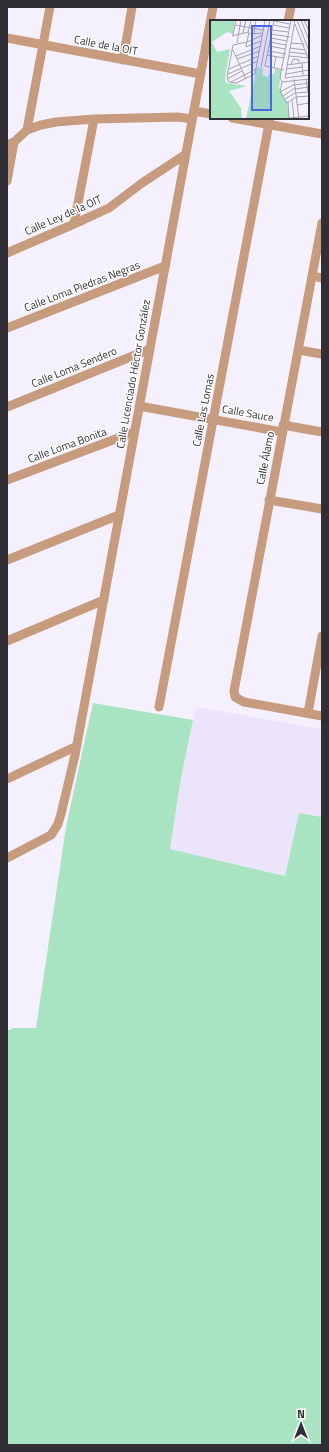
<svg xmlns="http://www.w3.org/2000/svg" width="329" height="1452" font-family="'Titillium Web',sans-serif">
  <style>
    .built { fill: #ebe4fb }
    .green { fill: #a9e4c2 }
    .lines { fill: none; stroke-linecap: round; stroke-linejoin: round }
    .street { stroke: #c79b7d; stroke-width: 9 }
    .labels { text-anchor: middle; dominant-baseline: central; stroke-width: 3; stroke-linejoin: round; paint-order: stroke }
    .street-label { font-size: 11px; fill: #312f35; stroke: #fff }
    .inset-road { fill: none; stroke: #a6a3ad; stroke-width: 1 }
    .view { fill: #5067dc; fill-opacity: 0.15; stroke: #5067dc; stroke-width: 2 }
    .inset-edge { fill: none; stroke: #312f35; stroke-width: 2 }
  </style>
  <rect width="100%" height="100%" fill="#f4f0fd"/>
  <path class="built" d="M196 707 322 729V817L299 813 286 876 170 849 181 778Z"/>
  <path class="green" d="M93 703 193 720 181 778 170 849 285 876 299 813 322 817V1445H7V1031L13 1028H36L66 827Z"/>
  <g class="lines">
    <path class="street" d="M288 21 291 7
      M7 38 201 74
      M123 60 132 7
      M194 111 211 114
      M232 118 322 134
      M27 130 50 7
      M7 145 14 142 27 130 41 125 56 122 94 119 178 117 192 119
      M7 181 14 142
      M322 223 234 691 235 697 244 702 322 716
      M74 224 94 119
      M7 253 74 224 109 208 142 183 186 154
      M312 276 322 278
      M7 328 165 266
      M298 350 322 354
      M139 406 282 432
      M7 407 150 349
      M283 425 322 432
      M7 480 134 432
      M269 500 322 509
      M7 560 119 515
      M7 641 104 600
      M159 707 270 118
      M308 713 322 636
      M7 779 77 746
      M7 858 51 835 58 824 61 814 75 755 213 7"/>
  </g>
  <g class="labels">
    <g class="street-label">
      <text transform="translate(106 45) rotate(11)">Calle de la OIT</text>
      <text transform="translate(63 215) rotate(-24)">Calle Ley de la OIT</text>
      <text transform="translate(82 286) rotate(-21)">Calle Loma Piedras Negras</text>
      <text transform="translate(74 367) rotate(-22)">Calle Loma Sendero</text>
      <text transform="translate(133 374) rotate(-80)">Calle Licenciado Héctor González</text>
      <text transform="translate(203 410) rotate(-79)">Calle Las Lomas</text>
      <text transform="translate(248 413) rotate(10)">Calle Sauce</text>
      <text transform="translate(67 445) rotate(-20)">Calle Loma Bonita</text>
      <text transform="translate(265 458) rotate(-79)">Calle Álamo</text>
    </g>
  </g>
  <g transform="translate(210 20)">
    <rect width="99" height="99" fill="#f4f0fd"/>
    <path d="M0 0H25L23 14 17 12 2 22 7 32 20 29 15 58 16 63 37 66 19 71 31 88 32 99H0ZM47 47 53 48 52 55 58 57 59 53 64 54 65 49 71 50 69 67 77 83 80 98 36 99Z" fill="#a9e4c2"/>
    <path class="inset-road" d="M64 0 55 46 74 50M85 0 75 58 99 55M87 0 99 31M91 0 99 20M94 0 99 11M64 1 80 4M85 4 98 38M25 5 53 10M63 5 79 8M62 10 78 12M38 12 41 0M33 13 36 0M44 13 46 0M39 14 53 13M61 14 80 17M23 15 26 0M22 16 39 12 36 27 51 21M61 18 77 21M37 22 23 25 17 57 19 62 26 63 45 54 55 0M37 22 53 15M60 22 76 25M27 23 31 0M81 23 94 24M59 26 75 29M80 28 95 30M23 30 36 59M58 31 76 34M79 32 97 34M57 35 74 38M26 36 51 26M79 36 99 38M27 39 50 31M92 43 93 55M81 44 83 39 89 40V43M77 45 99 42M51 47 60 0M64 48 66 36M19 49 49 36M76 49 92 47M18 54 48 41M76 54 99 50M17 59 32 51M84 59 89 99M96 59 98 72M21 62 46 49M72 62 70 57 81 0M72 62 70 72 77 83 86 77 99 76M72 62 99 59M85 65 99 63M85 69 99 67M70 72 85 64M73 76 85 68M75 79 85 73 99 72M82 80 84 98M78 82 79 99M87 85 99 83M80 98 99 96"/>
    <path class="view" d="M42 6H61V90H42Z"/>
    <rect width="99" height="99" class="inset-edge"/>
  </g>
  <rect width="329" height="1452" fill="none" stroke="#312f35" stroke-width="16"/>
  <g transform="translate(301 1424)" stroke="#ffffff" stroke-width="3" paint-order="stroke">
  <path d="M0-3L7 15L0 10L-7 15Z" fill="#312f35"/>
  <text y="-6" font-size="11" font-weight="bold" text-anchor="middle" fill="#312f35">N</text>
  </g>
</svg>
